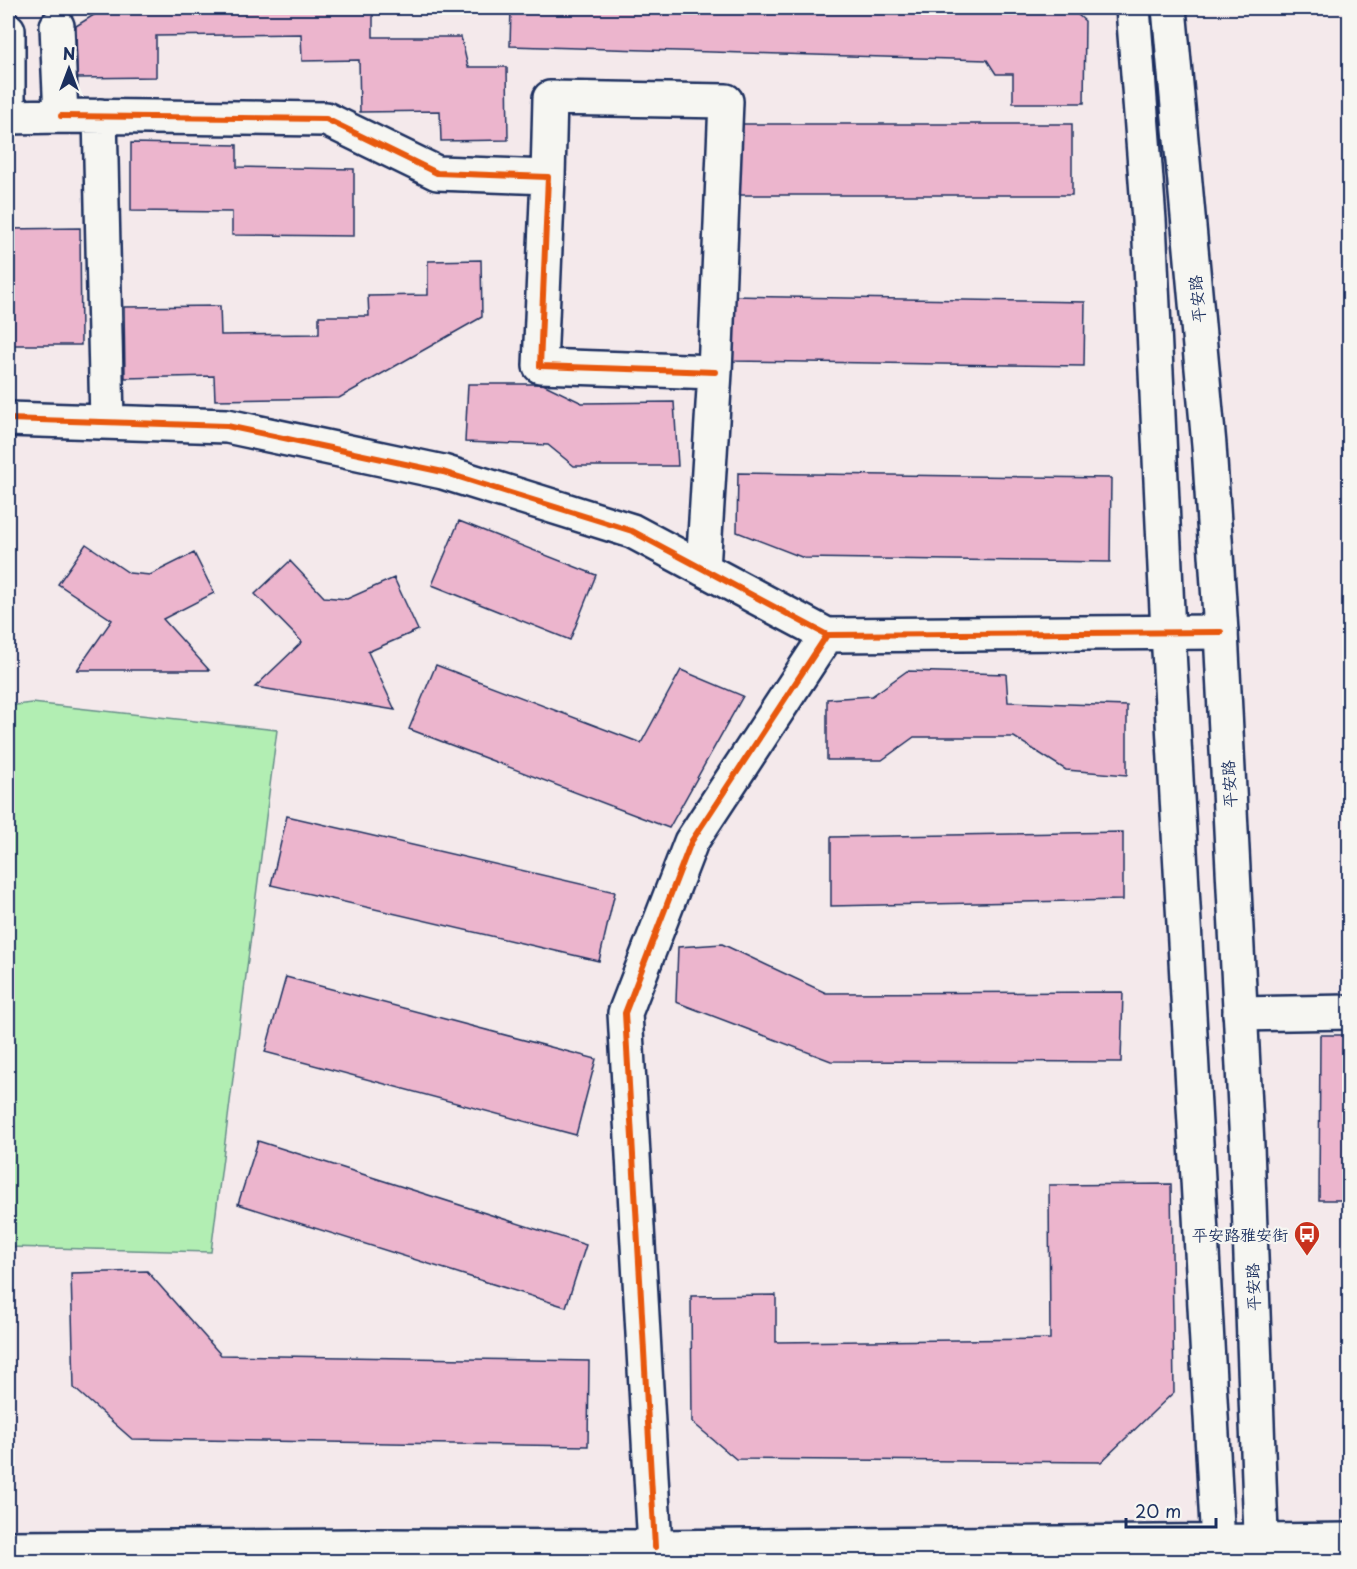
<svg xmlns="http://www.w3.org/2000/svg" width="1357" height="1569" font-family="'Playpen Sans','LXGW WenKai TC',sans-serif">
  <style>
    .green { fill: #b2eeb3; stroke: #668e88; stroke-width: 1.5 }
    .building { fill: #ecb5cd; stroke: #1b2f5e; stroke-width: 1.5 }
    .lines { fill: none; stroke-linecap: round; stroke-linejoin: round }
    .minor-casing { stroke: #1b2f5e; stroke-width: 38 }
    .major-casing { stroke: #1b2f5e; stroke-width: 38 }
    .minor { stroke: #f6f6f2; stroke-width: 33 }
    .major { stroke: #f6f6f2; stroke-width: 33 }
    .cycleway-casing { stroke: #f6f6f2; stroke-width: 10 }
    .cycleway { stroke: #e8590c; stroke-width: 6 }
    .labels { text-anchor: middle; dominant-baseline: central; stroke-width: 4.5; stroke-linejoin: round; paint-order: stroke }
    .street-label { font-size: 16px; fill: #1b2f5e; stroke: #f6f6f2 }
    .poi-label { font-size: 16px; fill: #1b2f5e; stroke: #f6f6f2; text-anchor: end }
  </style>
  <rect width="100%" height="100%" fill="#f4e9eb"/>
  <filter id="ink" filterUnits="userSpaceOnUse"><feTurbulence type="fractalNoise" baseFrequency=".0167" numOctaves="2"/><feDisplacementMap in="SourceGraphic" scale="12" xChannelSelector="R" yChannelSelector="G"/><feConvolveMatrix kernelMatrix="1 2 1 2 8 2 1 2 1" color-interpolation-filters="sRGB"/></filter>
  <g filter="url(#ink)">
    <path class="green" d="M32 703 277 730 211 1252 8 1247V706Z"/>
    <path class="building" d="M105 8H373V37H461L468 67H507L508 140 441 141 440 111 360 112 359 60 302 61 301 34 156 36V77L77 78 76 26Z
      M511 8H1070L1085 21 1084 103H1013V74H996L987 60 510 46Z
      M736 124H1072V195H736Z
      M131 143 237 145V167L354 169V236L232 235V212L131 211Z
      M80 228 81 345H8V229Z
      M481 260 482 317 339 398 215 400 214 376 125 378 124 307 220 306 221 335 319 334V316H369L368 296 428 295V261Z
      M732 296 1085 302 1084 366 731 361Z
      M468 384H543L582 403 674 402 678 466H574L548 445 465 442Z
      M738 473 1111 478 1110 562 804 558 737 532Z
      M459 521 596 575 570 640 432 585Z
      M86 544 129 573 150 575 194 553 214 593 163 619 209 670H77L112 620 58 584Z
      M290 561 324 597 347 599 394 578 418 630 368 652 395 710 255 687 302 642 255 594Z
      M436 665 641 743 681 670 743 696 669 828 409 729Z
      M907 671 1006 674 1008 702 1127 706V775L1066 770 1014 737H914L882 760H827V699L872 696Z
      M8 781 12 797 8 799Z
      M287 816 615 892 599 961 271 885Z
      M1123 832V900L831 906V837Z
      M722 944 826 993 1123 992 1121 1062 831 1061 676 1002 678 947Z
      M286 977 596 1059 576 1135 265 1052Z
      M1320 1035H1350V1200H1319Z
      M258 1141 586 1245 566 1307 238 1204Z
      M1171 1184 1174 1392 1101 1462 736 1459 692 1422 691 1296 776 1295V1342L1050 1339 1049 1185Z
      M147 1271 221 1355 589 1361 588 1446 132 1439 74 1388 71 1273Z"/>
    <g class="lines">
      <g class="minor-casing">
        <path id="minor" d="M8 30V117L61 116 57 26
          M61 116 326 119 437 173 548 177 540 366 715 372
          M100 116 107 422
          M548 177 550 98 726 101 715 372 703 569
          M8 419 227 426 443 472 632 531 827 635 1221 632
          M1240 1014 1350 1012
          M655 1547 625 1013 691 842 827 635"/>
      </g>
      <g class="major-casing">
        <path id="major" d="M1133 8 1149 220 1168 632 1219 1562
          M1169 8 1209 445 1221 632 1247 1146 1262 1562
          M8 1548 365 1546 655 1547 1350 1540"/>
      </g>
      <use href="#minor" class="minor"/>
      <use href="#major" class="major"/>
      <g class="cycleway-casing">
        <path id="cycleway" d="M61 116 326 119 437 173 548 177 540 366 715 372
          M8 419 227 426 443 472 632 531 827 635 1221 632
          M655 1547 625 1013 691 842 827 635"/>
      </g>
      <use href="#cycleway" class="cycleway"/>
    </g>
  </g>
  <defs>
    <g id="bus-pin" transform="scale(1.35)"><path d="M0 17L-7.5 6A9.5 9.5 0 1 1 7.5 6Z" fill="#c8321e" stroke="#f6f6f2"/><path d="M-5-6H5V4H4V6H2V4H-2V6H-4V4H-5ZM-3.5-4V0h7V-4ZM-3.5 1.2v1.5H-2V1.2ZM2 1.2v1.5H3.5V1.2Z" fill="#fff"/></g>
  </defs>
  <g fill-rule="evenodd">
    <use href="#bus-pin" x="1307" y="1234"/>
  </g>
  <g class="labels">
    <g class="street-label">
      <text transform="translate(1196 299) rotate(-95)">平安路</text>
      <text transform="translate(1228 784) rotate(-93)">平安路</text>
      <text transform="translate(1252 1287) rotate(-92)">平安路</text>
    </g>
    <g class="poi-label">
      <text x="1288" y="1234">平安路雅安街</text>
    </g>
  </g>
  <rect width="1357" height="1569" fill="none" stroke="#f6f6f2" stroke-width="30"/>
  <rect x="15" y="15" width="1327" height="1539" fill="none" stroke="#1b2f5e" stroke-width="2" filter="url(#ink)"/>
  <g transform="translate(69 69)" stroke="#f6f6f2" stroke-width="4.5" paint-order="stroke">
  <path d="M0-4.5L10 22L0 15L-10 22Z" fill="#1b2f5e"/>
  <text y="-9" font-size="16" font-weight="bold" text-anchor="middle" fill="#1b2f5e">N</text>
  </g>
  <path d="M1126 1518v9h90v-9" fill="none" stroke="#1b2f5e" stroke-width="3"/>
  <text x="1135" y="1518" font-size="18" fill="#1b2f5e" stroke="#f6f6f2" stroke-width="4.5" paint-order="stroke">20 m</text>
</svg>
